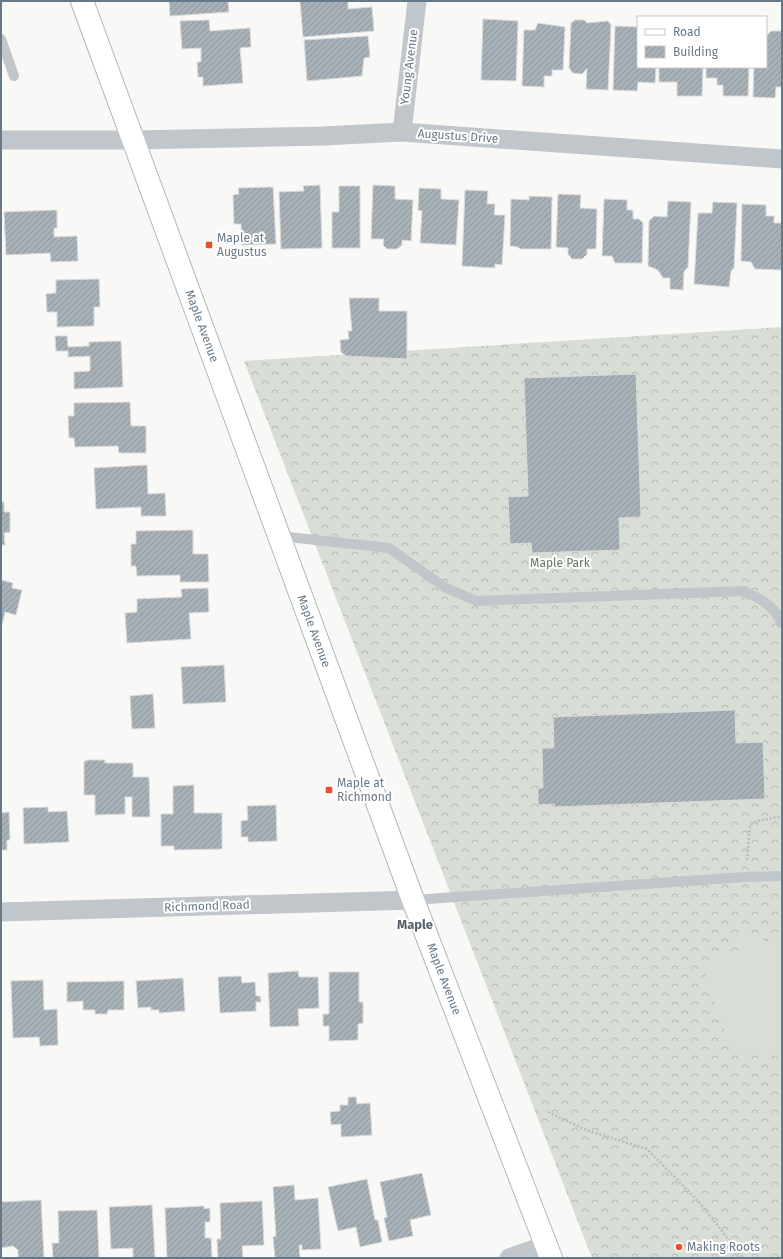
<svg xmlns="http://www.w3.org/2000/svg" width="783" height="1259" font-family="'Fira Sans',sans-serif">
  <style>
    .forest { fill: url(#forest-crowns) }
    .pitch { fill: #d8ddd5 }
    .building { fill: url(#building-hatch); stroke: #dadad8 }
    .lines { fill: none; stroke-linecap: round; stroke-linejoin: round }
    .secondary-casing { stroke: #b1b8bd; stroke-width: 24 }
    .path { stroke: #b9bdc0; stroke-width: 2.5; stroke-dasharray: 2 2; stroke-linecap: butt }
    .service { stroke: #c1c6ca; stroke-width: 10 }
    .minor { stroke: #c1c6ca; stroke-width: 19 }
    .secondary { stroke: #fff; stroke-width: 22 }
    .poi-dot { fill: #e65128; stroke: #fff; stroke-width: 1.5 }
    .labels { text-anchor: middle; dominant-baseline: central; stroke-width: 4; stroke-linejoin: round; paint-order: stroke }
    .street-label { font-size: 12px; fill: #677987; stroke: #fff }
    .poi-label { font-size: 12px; fill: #677987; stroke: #fff; text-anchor: start }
    .park-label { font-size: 12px; fill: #667962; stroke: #fff }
    .neighbourhood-label { font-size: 13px; font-weight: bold; fill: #55626c; stroke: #fff }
  </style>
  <defs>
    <pattern id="forest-crowns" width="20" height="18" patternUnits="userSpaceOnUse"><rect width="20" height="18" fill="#d8ddd5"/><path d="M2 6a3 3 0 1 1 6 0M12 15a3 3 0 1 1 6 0" fill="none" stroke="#b3b8b2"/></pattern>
    <pattern id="building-hatch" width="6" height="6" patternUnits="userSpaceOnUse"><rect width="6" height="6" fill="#a8b1b7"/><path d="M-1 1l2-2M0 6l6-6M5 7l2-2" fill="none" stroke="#8d959a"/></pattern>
  </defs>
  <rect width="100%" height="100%" fill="#f8f8f6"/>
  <path class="forest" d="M782 327V1258H592L244 361Z"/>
  <path class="pitch" d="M738 934C756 935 768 940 782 951V1058L765 1053 750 1054 740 1051 729 1041 705 978 707 965 716 956 727 952 738 953Z"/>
  <path class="building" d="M169 1H228L229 12 170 16Z
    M300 1H348V9L372 7 374 31 303 37Z
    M483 19 518 21 516 81 481 80Z
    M209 20 210 31 250 28 251 47 240 48 243 83 203 86V77H198L197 62H201V48L182 49 180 21Z
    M575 20H584L587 23 608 21 611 25 608 90 586 89 587 68 582 74 573 73 569 68 571 23Z
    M538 23 565 27 563 70H552V76H544V87L522 86 524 30H535Z
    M615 26 638 27V67H656L655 83 638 82 637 91 613 90Z
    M771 31H782V87H776L775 98 753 97 754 67H766V37Z
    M368 36 370 57 364 58 362 76 307 81 304 40Z
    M659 67H703L702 96H677V82H659Z
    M706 67H749L748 96H723V85H717V78H706Z
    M320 185 322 248 281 249 279 192 304 191 303 186Z
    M373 185 395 186V199L413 200 411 241 402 240V245L397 249H387L383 245 384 239H371Z
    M339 186H360V248H332V212H339Z
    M273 187 276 244 242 245 241 224H234L233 195 239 194 238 188Z
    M419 188 441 189V199L459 200 456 245 420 243 422 211 418 210Z
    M465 190 488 191 487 204H495L494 215H505L502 265 495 264V268L462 266Z
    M558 194 581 195 580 208 597 209 596 249H587V254L582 259H572L568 254V248L556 247Z
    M529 196 552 197 551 249H520L518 247 510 246 511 199 529 200Z
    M604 199 627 200V210H633V219H639L643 223 642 263H615L612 256H602Z
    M668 201 691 202 688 267 684 271 683 290 670 289V278H663L658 270 648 266 649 221 654 216 667 217Z
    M713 202 737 203 734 268 731 271 729 287 694 284 698 213H712Z
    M742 204 766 205V216H774V223H782V270L755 269 751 262 741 261Z
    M57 210V228H54V237L77 236 78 261 51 262 50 253 6 255 4 212Z
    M99 279 100 307H94V326L57 327V312H47L46 294 56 293V280Z
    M349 298H379V311H407V359L346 356 341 352 340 340 349 339 348 331H352Z
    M55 336H67L68 347 89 346V342L121 341 123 387 74 389V372L90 371V356L68 357V351H56Z
    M636 374 641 517 619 518 620 550 532 553 531 543 510 544 508 497 528 496 524 378Z
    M130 402 131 426H146V453H119L118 446 75 447 74 438H69L68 416H74V403Z
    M147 465 148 494 165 493 166 516H141V507L96 509 94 468Z
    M1 502H4V512H10V532L4 533 5 545H1Z
    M193 530V554H208L209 582H180V575L137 576 136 566H131V544H136V531Z
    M1 580 13 583 12 588 22 590 16 615 5 612 2 625 1 624Z
    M208 588 209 612 189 613 191 639 127 643 125 613 137 612V599L182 597 181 589Z
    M224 665 226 702 183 704 181 667Z
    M153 694 155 728 132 729 130 696Z
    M735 710 736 743 763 742 765 799 554 807V804L538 805V788H543L542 748H554L553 717Z
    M87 760H105V763H133V777H149L150 817H132V797H125V814L95 815V795H84V762Z
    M194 785V813H222V849L174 850V846H161V814H173V786Z
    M276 805 277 841 248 842V837H241V821L248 820 247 806Z
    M48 807V812L67 811 69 842 24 844 23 808Z
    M9 812 10 840H7V850H1V813Z
    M298 971 299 977H318L319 1008 298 1009 299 1026 270 1027 268 973Z
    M329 972H359V1002H363V1023L358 1024V1040L329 1041V1026H323V1014H329Z
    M241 976 242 983 255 982 256 996H260L261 1002H256V1011L220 1013 218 977Z
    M183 978 185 1011 159 1013V1010H151V1007L138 1008 136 981Z
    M43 980 44 1010 57 1009 58 1045 40 1046 39 1037 13 1038 11 981Z
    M124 981V1010H108L107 1014H95V1010H83V1001L67 1002V982Z
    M348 1097H356L357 1104 370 1103 372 1135 341 1137V1124L331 1125 330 1112 340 1111V1105H348Z
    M422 1173 431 1215 410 1220 413 1236 389 1241 384 1218 387 1217 380 1182Z
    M367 1179 375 1220H378L382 1242 360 1247 356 1227 338 1231 328 1187Z
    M294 1185 295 1200 318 1198 321 1249 302 1250V1245H299L300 1258H275L273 1237 276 1236 273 1187Z
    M41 1200 44 1258H18V1250L13 1246 1 1248V1202Z
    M262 1201 264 1245 242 1246 243 1258H218L217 1239H221L220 1203Z
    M152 1205 155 1258H133V1248L111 1249 109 1207Z
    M204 1206V1209L210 1208V1222H205V1238H211L212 1258H167L165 1208Z
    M97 1210 99 1258H53L52 1243H59L58 1211Z"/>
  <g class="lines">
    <g class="secondary-casing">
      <path id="secondary" d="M82 1 413 900 551 1258"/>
    </g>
    <path class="path" d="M747 860 750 825 758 821 782 816
      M548 1112 586 1130 647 1149 700 1203 743 1258"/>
    <path class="service" d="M1 39 14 76
      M279 536 389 548 446 588 477 601 744 591C760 598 774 606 782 623
      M413 900 745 877 782 876"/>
    <path class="minor" d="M402 132 417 1
      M1 140H134L323 136 402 132 782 159
      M1 912 413 900
      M509 1258 546 1245"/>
    <use href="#secondary" class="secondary"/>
  </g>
  <g class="poi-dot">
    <rect x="205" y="241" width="8" height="8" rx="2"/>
    <rect x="325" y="786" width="8" height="8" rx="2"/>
    <circle cx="679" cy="1247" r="4"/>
  </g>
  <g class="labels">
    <g class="street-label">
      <text transform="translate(409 67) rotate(-83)">Young Avenue</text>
      <text transform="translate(458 136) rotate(4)">Augustus Drive</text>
      <text transform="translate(202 326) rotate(70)">Maple Avenue</text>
      <text transform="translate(314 631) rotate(70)">Maple Avenue</text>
      <text transform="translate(207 906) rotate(-2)">Richmond Road</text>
      <text transform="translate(444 979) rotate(69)">Maple Avenue</text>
    </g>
    <g class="poi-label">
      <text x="217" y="238">Maple at<tspan x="217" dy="14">Augustus</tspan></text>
      <text x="337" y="783">Maple at<tspan x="337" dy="14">Richmond</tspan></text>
      <text x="687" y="1247">Making Roots</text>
    </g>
    <g class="park-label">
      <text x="560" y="563">Maple Park</text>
    </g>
    <g class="neighbourhood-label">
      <text x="415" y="924">Maple</text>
    </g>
  </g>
  <rect width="783" height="1259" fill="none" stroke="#677987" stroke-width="4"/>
  <rect x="637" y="16" width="130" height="52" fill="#ffffff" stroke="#c2c9cf"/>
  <rect x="645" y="29" width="20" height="6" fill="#ffffff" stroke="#c2c9cf"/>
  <text x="673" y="36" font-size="12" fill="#677987">Road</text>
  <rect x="645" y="46" width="20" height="12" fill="url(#building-hatch)" stroke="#c2c9cf"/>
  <text x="673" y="56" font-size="12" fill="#677987">Building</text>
</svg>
